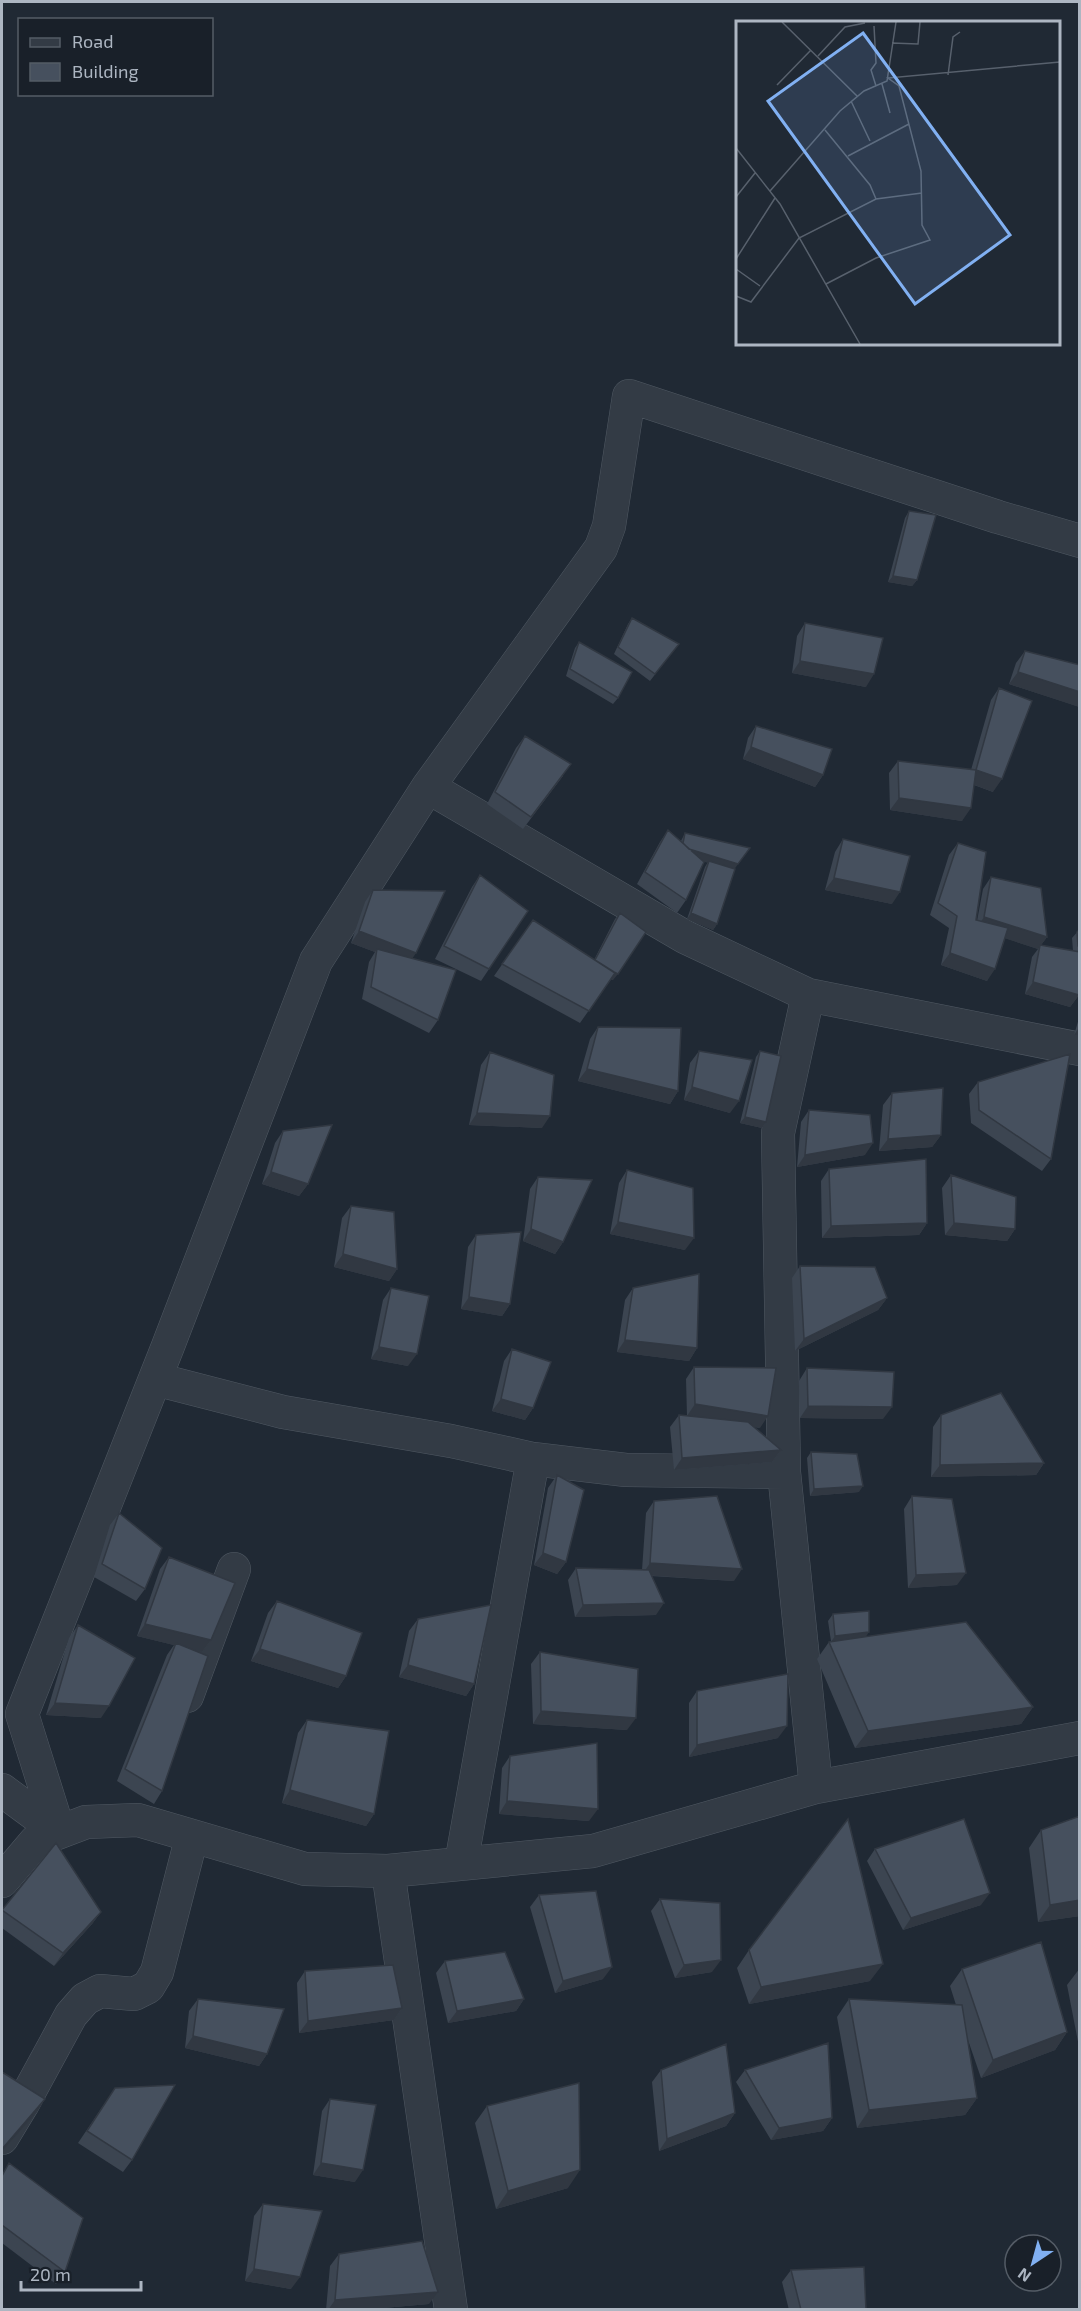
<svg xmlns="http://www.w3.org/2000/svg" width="1081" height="2311" font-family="'Exo 2',sans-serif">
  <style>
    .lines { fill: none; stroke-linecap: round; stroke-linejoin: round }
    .minor-casing { stroke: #505963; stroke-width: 34 }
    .minor { stroke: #333b45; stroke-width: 33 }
    .wall { fill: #3c4551 }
    .shaded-wall { fill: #313842 }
    .building { fill: #46505e; stroke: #313842; stroke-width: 1.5 }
    .inset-road { fill: none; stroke: #58616d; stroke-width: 1.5 }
    .view { fill: #81b0f2; fill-opacity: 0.15; stroke: #81b0f2; stroke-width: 3 }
    .inset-edge { fill: none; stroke: #adb6c2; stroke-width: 3 }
  </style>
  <rect width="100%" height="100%" fill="#202934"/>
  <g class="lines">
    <g class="minor-casing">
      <path id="minor" d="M428 787 685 937 808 995 1080 1049
        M808 995 778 1133 784 1472 816 1787
        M155 1379 283 1412 451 1441 533 1459 626 1470 784 1472
        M187 1696 234 1569
        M2 1790 59 1832 22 1714 168 1346 316 961 428 787 601 548 609 526 629 396 998 517 1080 541
        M461 1864 533 1459
        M388 1871 451 2310
        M2 1881 36 1841 86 1822 138 1820 305 1869 388 1871 593 1851 816 1787 1080 1738
        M2 2138 22 2105 71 2015 85 1999 100 1991 134 1994 148 1987 157 1972 192 1836"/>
    </g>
    <use href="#minor" class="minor"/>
  </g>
  <path class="wall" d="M909 511 917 580 912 586 888 582 905 518Z
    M632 618 674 650 650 681 614 654 628 624Z
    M805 623 866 687 792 673 797 636Z
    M579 642 618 698 613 704 566 676 575 648Z
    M1025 651 1080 665V707L1009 684 1016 663Z
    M999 688 993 792 974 785 962 821 890 810 889 773 898 761 971 770 991 700Z
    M756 726 823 775 815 787 743 759 748 738Z
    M525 736 563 776 523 829 487 804 516 748Z
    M668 830 681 841 685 833 734 869 717 924 713 930 687 919 705 867 708 862 701 860 686 900 677 913 637 884 660 842Z
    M843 839 892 904 825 890 835 852Z
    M958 843 976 920 977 921 983 889 991 877 1047 937 1041 945 1073 951 1072 938 1080 929V987L1079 995 1070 1007 1025 994 1032 957 1038 949 1005 938 987 981 941 965 949 928 930 915 949 855Z
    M480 875 528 911 481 981 435 959 472 887Z
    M373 890 412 959 438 1020 429 1033 362 999 369 962 375 952 351 943 365 902Z
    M620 913 613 980 611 979 580 1023 494 976 533 920 594 960 615 919Z
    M1080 1015V1036L1074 1035Z
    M598 1027 678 1091 670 1104 578 1081 590 1039Z
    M699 1051 730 1113 684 1100 690 1063Z
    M760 1051 766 1122 762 1128 740 1123 756 1057Z
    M490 1052 542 1128 469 1125 481 1065Z
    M978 1082 1051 1159 1042 1171 971 1123 969 1094Z
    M892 1093 941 1135 932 1147 879 1151 883 1105Z
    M809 1110 865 1155 797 1167 801 1122Z
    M283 1131 308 1184 299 1196 262 1184 275 1143Z
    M829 1169 927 1223 919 1235 822 1238 821 1181Z
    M627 1170 685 1250 610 1234 619 1183Z
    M951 1175 1015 1229 1007 1241 945 1235 942 1188Z
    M538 1177 563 1242 555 1254 523 1241 530 1189Z
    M351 1206 397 1269 389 1281 334 1267 342 1218Z
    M476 1235 510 1304 502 1316 461 1309 468 1247Z
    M800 1266 887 1298 878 1310 795 1351 792 1278Z
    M391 1288 408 1366 371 1359 383 1300Z
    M633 1288 697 1348 689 1361 617 1352 625 1300Z
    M512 1349 533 1408 525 1420 492 1411 504 1361Z
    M694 1367 760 1428 754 1427 781 1450 772 1462 674 1470 670 1427 679 1415 687 1416 686 1379Z
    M807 1368 883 1419 800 1418 799 1381Z
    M941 1415 1044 1463 1036 1475 931 1477 933 1427Z
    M811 1452 859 1492 810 1496 807 1458Z
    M557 1475 566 1562 557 1574 534 1565 548 1488Z
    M912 1496 957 1585 908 1588 904 1509Z
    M654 1501 734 1581 651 1576 656 1615 575 1617 568 1580 576 1568 642 1570 646 1513Z
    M119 1513 145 1589 136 1601 94 1577 110 1525Z
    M169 1557 211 1640 202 1652 192 1649 162 1791 154 1804 117 1781 167 1655 174 1645 137 1636 160 1569Z
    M277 1601 346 1676 338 1688 251 1661 268 1613Z
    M833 1614 866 1636 1033 1707 1021 1724 855 1748 817 1659 829 1642 831 1641 828 1621Z
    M418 1619 474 1684 466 1696 399 1677 409 1631Z
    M78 1625 101 1718 46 1715 69 1638Z
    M540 1652 627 1730 533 1724 531 1664Z
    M697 1691 778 1738 689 1757V1703Z
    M307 1720 374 1814 366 1826 282 1803 298 1733Z
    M510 1756 589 1821 499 1814 502 1768Z
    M1080 1816V1916L1038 1922 1029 1848 1041 1830Z
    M875 1849 981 1905 903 1930 867 1861Z
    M539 1895 603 1979 555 1993 530 1907Z
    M660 1899 712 1972 675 1978 651 1911Z
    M2 1910 101 1912 92 1924 54 1966 2 1928Z
    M749 1950 870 1981 749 2004 737 1968Z
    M445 1961 524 1999 516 2011 448 2023 436 1973Z
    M1080 1968V2052L1067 1985Z
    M962 1969 1067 2032 1055 2050 981 2078 968 2040 977 2098 965 2115 857 2128 837 2017 849 1999 956 2005 950 1986Z
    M305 1971 402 2008 394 2020 299 2033 297 1983Z
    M198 1999 267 2054 259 2066 185 2048 189 2011Z
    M661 2070 735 2113 726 2126 659 2151 652 2082Z
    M745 2070 832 2118 823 2131 771 2140 736 2082Z
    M115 2088 132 2160 123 2172 78 2143Z
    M330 2099 355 2182 313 2175 322 2111Z
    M487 2106 568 2188 496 2209 475 2123Z
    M9 2163 65 2272 56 2284 2 2243V2175Z
    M263 2204 291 2289 245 2281 254 2216Z
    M339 2254 429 2304 360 2310H326L330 2266Z
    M791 2270 866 2310H789L782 2282Z"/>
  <path class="shaded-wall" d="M893 576 917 580 912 586 888 582Z
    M800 661 874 674 866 687 792 673Z
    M1018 672 1080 692 1079 707 1009 684Z
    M751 747 823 775 815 787 743 759Z
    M976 770 1002 779 993 792 967 782Z
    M899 798 971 808 962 821 890 810Z
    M682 846 750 848 733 871 677 853Z
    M834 878 900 892 892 904 825 890Z
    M691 913 717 924 713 930 687 919Z
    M984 917 1047 937 1038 949 976 929Z
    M359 931 416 953 408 965 377 949 375 952 351 943Z
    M950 953 995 969 987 981 941 965Z
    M591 967 618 974 613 980 587 973Z
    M1033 982 1079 995 1070 1007 1025 994Z
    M1078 1029H1080V1036L1074 1035Z
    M587 1069 678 1091 670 1104 578 1081Z
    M692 1087 739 1101 730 1113 684 1100Z
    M477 1113 550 1116 542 1128 469 1125Z
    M745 1117 766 1122 762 1128 740 1123Z
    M941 1135 932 1147 879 1151 888 1139Z
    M873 1143 865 1155 797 1167 805 1155Z
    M271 1172 308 1184 299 1196 262 1184Z
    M618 1222 694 1238 685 1250 610 1234Z
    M927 1223 919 1235 822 1238 831 1226Z
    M954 1223 1015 1229 1007 1241 945 1235Z
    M531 1229 563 1242 555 1254 523 1241Z
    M343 1254 397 1269 389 1281 334 1267Z
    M469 1297 510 1304 502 1316 461 1309Z
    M887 1298 878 1310 795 1351 804 1339Z
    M625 1340 697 1348 689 1361 617 1352Z
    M379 1347 417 1354 408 1366 371 1359Z
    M501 1399 533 1408 525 1420 492 1411Z
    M695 1404 768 1416 760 1428 687 1416Z
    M808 1406 892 1407 883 1419 800 1418Z
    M781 1450 772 1462 674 1470 682 1458Z
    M1044 1463 1036 1475 931 1477 940 1465Z
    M863 1486 859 1492 810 1496 814 1489Z
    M543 1553 566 1562 557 1574 534 1565Z
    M650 1563 742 1569 734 1581 642 1575Z
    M966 1573 957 1585 908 1588 916 1575Z
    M664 1603 656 1615 575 1617 583 1605Z
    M145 1624 211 1640 202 1652 137 1636Z
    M869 1632 865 1638 831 1642 835 1636Z
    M260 1649 346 1676 338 1688 251 1661Z
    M408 1665 474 1684 466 1696 399 1677Z
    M55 1703 109 1706 101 1718 46 1715Z
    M1033 1707 1021 1724 855 1748 868 1731Z
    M541 1711 636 1718 627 1730 533 1724Z
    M787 1726 778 1738 689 1757 697 1745Z
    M290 1790 374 1814 366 1826 282 1803Z
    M507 1801 598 1809 589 1821 499 1814Z
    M990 1893 981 1905 903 1930 911 1918Z
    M1080 1900V1916L1038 1922 1050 1905Z
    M101 1912 92 1924 54 1966 63 1953Z
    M721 1960 712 1972 675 1978 684 1965Z
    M883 1964 870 1981 749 2004 761 1987Z
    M612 1967 603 1979 555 1993 563 1981Z
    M524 1999 516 2011 448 2023 457 2011Z
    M402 2008 394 2020 299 2033 308 2021Z
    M1067 2032 1055 2050 981 2078 993 2060Z
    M193 2036 267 2054 259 2066 185 2048Z
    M977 2098 965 2115 857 2128 869 2110Z
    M45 2099 37 2112 2 2151V2149Z
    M735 2113 726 2126 659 2151 667 2139Z
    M832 2118 823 2131 771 2140 779 2128Z
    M321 2163 363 2170 355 2182 313 2175Z
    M580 2170 568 2188 496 2209 508 2191Z
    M254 2269 300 2277 291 2289 245 2281Z
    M438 2292 429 2304 360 2310H328L335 2300Z"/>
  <path class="building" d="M909 511 936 515 917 580 893 576Z
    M632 618 679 644 655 674 618 647Z
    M805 623 883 638 874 674 800 661Z
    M579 642 632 672 618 698 570 669Z
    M1025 651 1080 665V692L1018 672Z
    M999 688 1032 701 1002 779 976 770Z
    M756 726 832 749 823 775 751 747Z
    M525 736 571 764 531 817 495 792Z
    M898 761 976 770 971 808 899 798Z
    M668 830 704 862 686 900 645 872Z
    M685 833 750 848 738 864 689 849 683 843Z
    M843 839 910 856 900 892 834 878Z
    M958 843 986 852 976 920 1008 928 995 969 950 953 957 916 938 903Z
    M709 861 735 869 717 924 691 913Z
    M480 875 528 911 489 969 444 946Z
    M991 877 1041 888 1047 937 984 917Z
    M373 890 445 891 416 953 359 931Z
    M620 913 646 932 618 974 614 972 595 960Z
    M533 920 615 973 589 1011 502 964Z
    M1080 929V947L1078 946 1077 932Z
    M1040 945 1080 952 1079 995 1033 982Z
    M377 949 456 970 438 1020 371 987Z
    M598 1027 681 1028 678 1091 587 1069Z
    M699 1051 752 1060 739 1101 692 1087Z
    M760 1051 781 1056 766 1122 745 1117Z
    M490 1052 554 1075 550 1116 477 1113Z
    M1070 1054 1051 1159 979 1110 978 1082Z
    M943 1088 941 1135 888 1139 892 1093Z
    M809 1110 870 1115 873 1143 805 1155Z
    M332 1125 308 1184 271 1172 283 1131Z
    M926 1159 927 1223 831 1226 829 1169Z
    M627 1170 693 1188 694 1238 618 1222Z
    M951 1175 1016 1197 1015 1229 954 1223Z
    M538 1177 592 1180 563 1242 531 1229Z
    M351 1206 394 1212 397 1269 343 1254Z
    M521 1232 510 1304 469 1297 476 1235Z
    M800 1266 875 1267 887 1298 804 1339Z
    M699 1274 697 1348 625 1340 633 1288Z
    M391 1288 429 1296 417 1354 379 1347Z
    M512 1349 551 1362 533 1408 501 1399Z
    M694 1367 776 1368 768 1416 695 1404Z
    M807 1368 894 1372 892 1407 808 1406Z
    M1001 1393 1044 1463 940 1465 941 1415Z
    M679 1415 748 1422 781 1450 682 1458Z
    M811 1452 857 1454 863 1486 814 1489Z
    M557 1475 584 1490 566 1562 543 1553Z
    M717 1496 742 1569 650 1563 654 1501Z
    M912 1496 952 1499 966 1573 916 1575Z
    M119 1513 162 1548 145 1589 102 1564Z
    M169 1557 235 1583 211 1640 145 1624Z
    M576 1568 649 1570 664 1603 583 1605Z
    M277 1601 362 1633 346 1676 260 1649Z
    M491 1605 474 1684 408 1665 418 1619Z
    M869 1611V1632L835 1636 833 1614Z
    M966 1622 1033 1707 868 1731 829 1642Z
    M78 1625 135 1658 109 1706 55 1703Z
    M176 1643 208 1656 162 1791 125 1769Z
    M540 1652 638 1669 636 1718 541 1711Z
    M788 1674 787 1726 697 1745V1691Z
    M307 1720 389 1731 374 1814 290 1790Z
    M597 1743 598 1809 507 1801 510 1756Z
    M1080 1816V1900L1050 1905 1041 1830Z
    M848 1819 883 1964 761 1987 749 1950Z
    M964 1819 990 1893 911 1918 875 1849Z
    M56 1843 101 1912 63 1953 2 1910Z
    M596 1891 612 1967 563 1981 539 1895Z
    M660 1899 720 1903 721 1960 684 1965Z
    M1041 1942 1067 2032 993 2060 962 1969Z
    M505 1952 524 1999 457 2011 445 1961Z
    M393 1965 402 2008 308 2021 305 1971Z
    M198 1999 284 2009 267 2054 193 2036Z
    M849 1999 962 2005 977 2098 869 2110Z
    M828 2043 832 2118 779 2128 745 2070Z
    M726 2044 735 2113 667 2139 661 2070Z
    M2 2072 45 2099 2 2149Z
    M579 2083 580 2170 508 2191 487 2106Z
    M175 2085 132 2160 87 2131 115 2088Z
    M330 2099 376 2105 363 2170 321 2163Z
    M9 2163 83 2218 65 2272 2 2225V2176Z
    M263 2204 322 2211 300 2277 254 2269Z
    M422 2241 438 2292 335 2300 339 2254Z
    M864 2267 866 2310H801L791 2270Z"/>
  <g transform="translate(736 21)">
    <rect width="324" height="324" fill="#202934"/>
    <path class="inset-road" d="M46 1 121 75M138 5 140 42 135 49 140 65M156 22 182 23 184 1M82 35 109 6 129 2M212 54 217 16 224 11M146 63 154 92M41 64 75 29M115 80 134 120M89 109 134 164 140 178M0 127 44 183 124 323M112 135 173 103M34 170 104 90 128 70 151 60 160 1M0 176 19 152M0 238 39 177M0 248 24 265M90 263 140 237 194 219 186 204 185 150 163 65 152 57 324 41M0 275 15 281 63 217 140 178 186 172"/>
    <path class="view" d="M127 12 274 214 179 283 32 80Z"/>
    <rect width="324" height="324" class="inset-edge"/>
  </g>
  <rect width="1081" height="2311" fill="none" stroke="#adb6c2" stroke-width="6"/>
  <rect x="18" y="18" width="195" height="78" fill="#192029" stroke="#545c66" stroke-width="1.5"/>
  <rect x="30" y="38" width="30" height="9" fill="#333b45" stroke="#545c66" stroke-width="1.5"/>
  <text x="72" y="48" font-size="18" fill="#adb6c2">Road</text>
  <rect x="30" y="63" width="30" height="18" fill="#46505e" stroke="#545c66" stroke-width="1.5"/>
  <text x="72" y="78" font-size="18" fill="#adb6c2">Building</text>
  <g transform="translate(1033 2263) rotate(216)"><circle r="28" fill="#192029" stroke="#545c66" stroke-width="1.5"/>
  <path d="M0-4.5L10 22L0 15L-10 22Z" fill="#81b0f2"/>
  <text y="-9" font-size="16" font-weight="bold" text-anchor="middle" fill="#adb6c2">N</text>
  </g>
  <path d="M21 2281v9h120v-9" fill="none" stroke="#adb6c2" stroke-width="3"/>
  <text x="30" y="2281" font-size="18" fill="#adb6c2" stroke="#192029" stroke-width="4.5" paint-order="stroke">20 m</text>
</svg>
